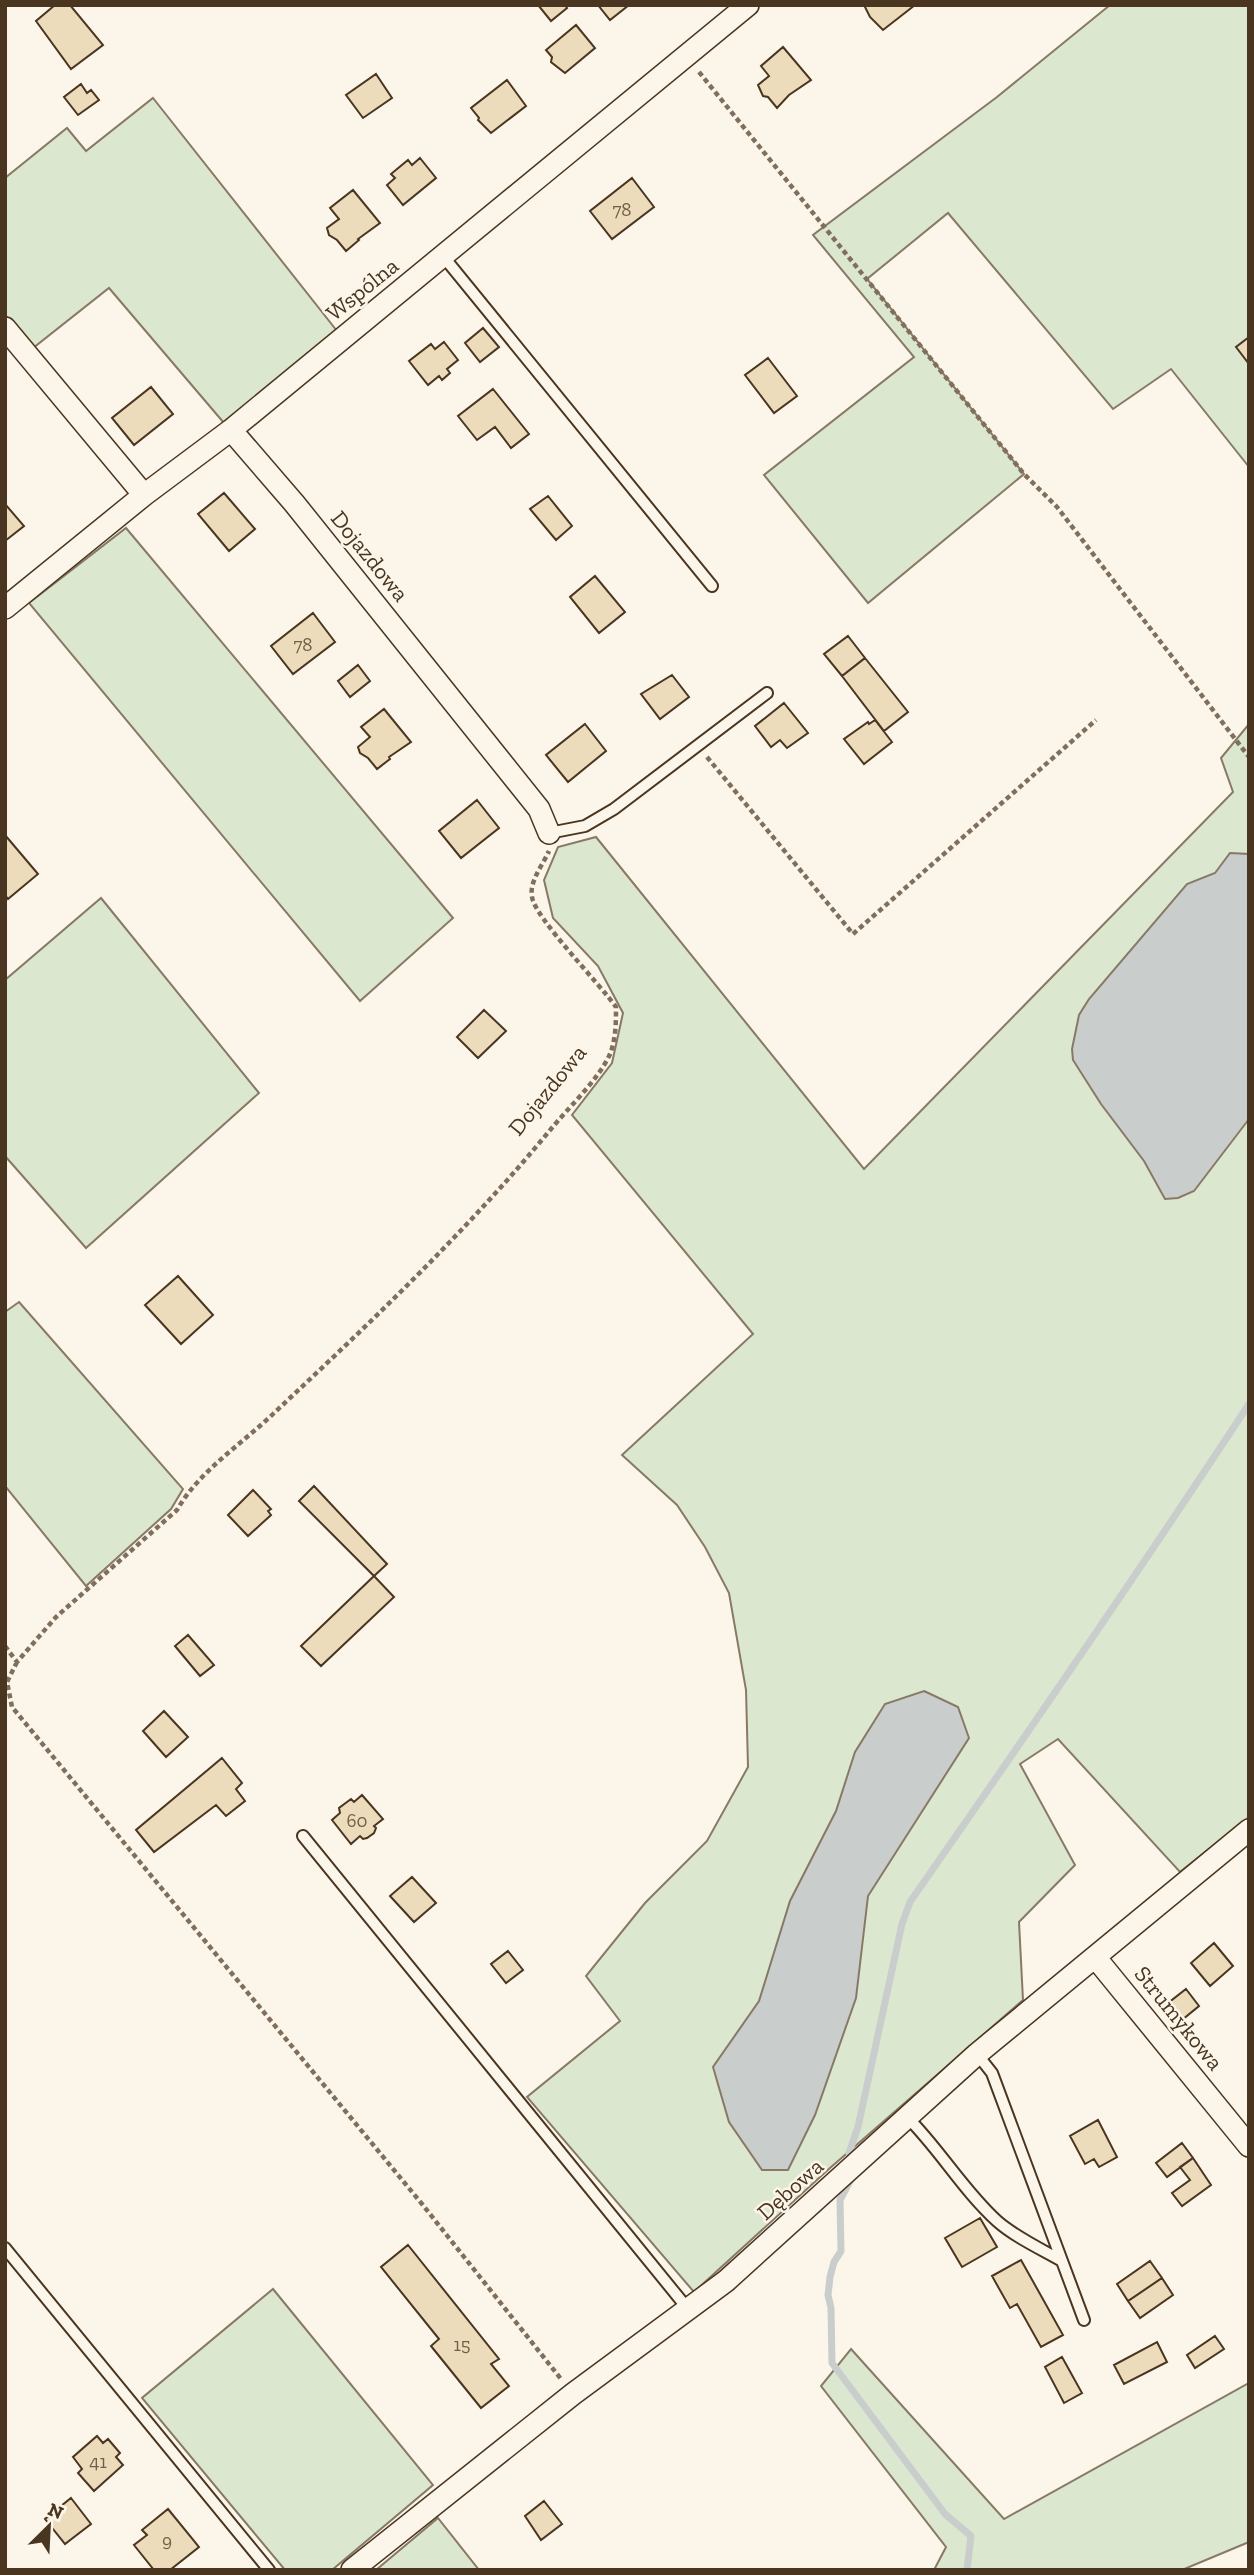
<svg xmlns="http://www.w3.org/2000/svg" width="1254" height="2575" font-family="'Zilla Slab',serif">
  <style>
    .green { fill: #dce7d0; stroke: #887966; stroke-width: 2 }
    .water { fill: #c9cecd; stroke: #887966; stroke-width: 2 }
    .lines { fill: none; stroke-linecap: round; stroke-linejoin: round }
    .stream { stroke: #c9cecd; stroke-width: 7 }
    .building { fill: #ecdcbc; stroke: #4a3520; stroke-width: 2 }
    .service-casing { stroke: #4a3520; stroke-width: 14 }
    .minor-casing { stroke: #4a3520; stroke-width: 24 }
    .path { stroke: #7f6f5c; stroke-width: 4.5; stroke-dasharray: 5 3.5; stroke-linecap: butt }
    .service { stroke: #fbf6e9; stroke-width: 10 }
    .minor { stroke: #fbf6e9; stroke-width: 21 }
    .labels { text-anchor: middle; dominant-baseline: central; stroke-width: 5; stroke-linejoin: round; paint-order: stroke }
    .number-label { font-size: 19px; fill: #725f47 }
    .street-label { font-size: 23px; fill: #4a3520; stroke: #fbf6e9 }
  </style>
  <rect width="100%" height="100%" fill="#fbf6e9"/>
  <path class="green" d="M1110 5H1249V467L1171 369 1113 409 948 213 867 279 1024 474 868 603 764 475 914 357 813 235 997 97Z
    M153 98 337 331 224 423 109 288 33 348 5 315V178L67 128 86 151Z
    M126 528 453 918 360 1001 29 603Z
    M1249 724V1817L1180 1872 1058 1739 1020 1764 1075 1865 1019 1922 1023 2000 830 2168 694 2292 527 2097 620 2021 586 1976 645 1903 707 1841 748 1767 746 1690 729 1593 705 1547 677 1505 622 1455 753 1334 572 1115 612 1063 623 1013 598 966 553 918 544 880 558 847 596 837 864 1169 1233 792 1221 758Z
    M101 898 259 1093 86 1248 5 1156V980Z
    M19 1302 183 1489 171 1509 86 1586 5 1486V1312Z
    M273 2289 433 2485 332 2570H285L142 2398Z
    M851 2349 1004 2519 1249 2383V2542L1182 2570H934L946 2547 821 2386Z
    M438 2518 479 2570H376Z"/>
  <path class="water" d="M1230 853 1249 854V1119L1194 1191 1178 1198 1165 1199 1144 1161 1101 1104 1073 1060 1072 1049 1079 1015 1089 999 1187 884 1215 873Z
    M924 1691 958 1707 969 1738 868 1896 856 1998 815 2115 788 2170H762L729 2122 713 2067 759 2001 790 1901 836 1811 855 1752 885 1704Z"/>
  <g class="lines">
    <path class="stream" d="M849 2153 858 2127 902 1924 910 1902C1025 1737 1139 1572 1249 1404
      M850 2181 840 2200 841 2251 834 2262 830 2277 828 2295 831 2308 832 2363 945 2514 971 2536 967 2570"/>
  </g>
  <path class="building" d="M55 5H70L103 45 71 69 36 21Z
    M538 5H565L567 8 551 21Z
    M598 5H629L610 20Z
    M864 5H915L883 30 870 17Z
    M576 25 595 48 565 73 551 62 552 57 546 50Z
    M783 47 811 80 789 95 777 108 768 97 763 96 758 85 769 76 761 66Z
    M376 74 392 98 363 118 346 95Z
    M507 80 526 106 491 133 478 120 479 118 471 108Z
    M81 84 87 93 91 90 99 100 78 115 64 97Z
    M420 158 436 178 403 205 387 185 395 178 391 174 408 160 412 165Z
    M632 178 654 207 612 239 590 211Z
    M353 190 380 223 358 239 359 240 346 251 337 240 329 235 327 228 339 219 330 208Z
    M483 328 499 347 480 362 465 343Z
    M1249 337V364L1236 347Z
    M444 342 458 360 447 369 450 373 442 380 439 376 428 385 409 361 431 344 435 349Z
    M768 358 797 396 774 413 745 375Z
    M151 387 173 414 134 445 112 418Z
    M493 389 529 434 511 448 495 427 477 440 458 416Z
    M224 493 255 529 229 551 198 514Z
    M548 496 572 526 556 540 530 509Z
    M5 504 24 526 5 541Z
    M595 576 625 612 599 633 570 597Z
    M313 613 335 642 293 674 271 646Z
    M848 636 865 658 842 676 824 654Z
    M865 658 908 712 884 731 842 676Z
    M358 665 370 681 350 697 338 681Z
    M672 675 689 697 660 719 641 694Z
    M784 703 808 733 787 748 780 740 771 747 755 726Z
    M384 709 411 742 389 757 390 759 377 769 368 758 360 753 358 747 370 737 361 727Z
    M875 720 892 742 864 764 844 739 868 722 869 724Z
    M585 724 606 751 568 782 546 755Z
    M477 800 499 828 461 858 439 831Z
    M5 835 38 874 8 899 5 895Z
    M484 1010 506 1031 478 1058 457 1037Z
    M178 1276 213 1315 181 1344 145 1305Z
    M314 1486 387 1564 374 1576 299 1501Z
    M253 1490 271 1509 268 1511 271 1515 248 1536 228 1515Z
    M374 1576 394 1597 321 1666 301 1646Z
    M188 1635 214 1665 200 1676 175 1646Z
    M164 1711 188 1737 166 1757 143 1731Z
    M222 1758 242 1783 236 1789 245 1801 226 1816 216 1805 154 1852 136 1830Z
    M362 1795 383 1819 374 1826 376 1828 374 1833 367 1838 363 1839 360 1836 351 1844 332 1820 340 1813 339 1808 351 1799 354 1802Z
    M412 1877 436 1903 414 1922 390 1896Z
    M1214 1943 1233 1966 1210 1986 1191 1963Z
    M508 1951 523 1970 506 1983 491 1964Z
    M1186 1989 1199 2006 1177 2024 1163 2007Z
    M1098 2120 1117 2157 1099 2167 1094 2159 1085 2164 1070 2136Z
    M1182 2143 1193 2158 1167 2177 1156 2163Z
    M1193 2158 1211 2185 1182 2206 1172 2193 1190 2180 1180 2167Z
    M980 2218 997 2247 962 2267 945 2238Z
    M408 2245 499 2359 491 2364 509 2386 481 2408 431 2346 439 2339 381 2267Z
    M1021 2260 1063 2335 1041 2347 1017 2304 1010 2308 992 2276Z
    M1150 2261 1162 2278 1128 2301 1117 2284Z
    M1162 2278 1173 2295 1140 2318 1128 2301Z
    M1215 2336 1224 2349 1195 2368 1187 2355Z
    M1157 2342 1167 2362 1124 2384 1114 2365Z
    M1062 2357 1082 2393 1064 2403 1045 2367Z
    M97 2436 103 2443 108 2439 120 2453 116 2457 123 2465 94 2491 78 2473 82 2469 73 2457Z
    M71 2498 91 2524 65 2544 45 2519Z
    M544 2501 562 2524 541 2540 525 2516Z
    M168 2509 199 2547 170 2570H154L134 2545 147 2535 142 2530Z"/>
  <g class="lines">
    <g class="service-casing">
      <path id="service" d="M443 256 712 586
        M549 833 585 826 614 809 767 693
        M303 1836 688 2309
        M977 2054 992 2073 1084 2320
        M908 2118C940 2150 963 2190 997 2221 1015 2237 1041 2249 1062 2261
        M5 2248 269 2570"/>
    </g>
    <g class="minor-casing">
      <path id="minor" d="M5 328 144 495
        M231 430 294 503 539 809 549 833
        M5 608 144 495 231 430 748 5
        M1095 1957 1249 2146
        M352 2570 573 2394 726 2281 977 2054 1249 1830"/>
    </g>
    <path class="path" d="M699 72 1024 474 1057 507 1249 757
      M707 757 853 934 1096 720
      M5 1646 17 1662 56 1617 177 1510C199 1471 242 1444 274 1413 370 1323 467 1231 551 1129 569 1107 599 1079 610 1054 616 1039 616 1022 616 1007 600 984 535 918 532 897 529 881 543 865 549 851
      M17 1662 7 1682 12 1707 422 2204 561 2379"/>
    <use href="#service" class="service"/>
    <use href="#minor" class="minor"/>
  </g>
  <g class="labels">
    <g class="number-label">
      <text x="622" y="209">78</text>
      <text x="303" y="644">78</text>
      <text x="357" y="1820">60</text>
      <text x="462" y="2344">15</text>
      <text x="98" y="2461">41</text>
      <text x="167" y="2540">9</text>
    </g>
    <g class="street-label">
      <text transform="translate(362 289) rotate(-39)">Wspólna</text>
      <text transform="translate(370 556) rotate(51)">Dojazdowa</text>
      <text transform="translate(547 1090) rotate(-51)">Dojazdowa</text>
      <text transform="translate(1179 2018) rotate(51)">Strumykowa</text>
      <text transform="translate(790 2189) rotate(-42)">Dębowa</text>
    </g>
  </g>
  <rect width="1254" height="2575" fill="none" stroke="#4a3520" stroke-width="14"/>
  <g transform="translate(49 2526) rotate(24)" stroke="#fbf6e9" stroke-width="5" paint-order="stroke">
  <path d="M0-5L12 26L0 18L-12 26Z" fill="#4a3520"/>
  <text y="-10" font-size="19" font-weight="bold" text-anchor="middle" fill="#4a3520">N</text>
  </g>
</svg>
